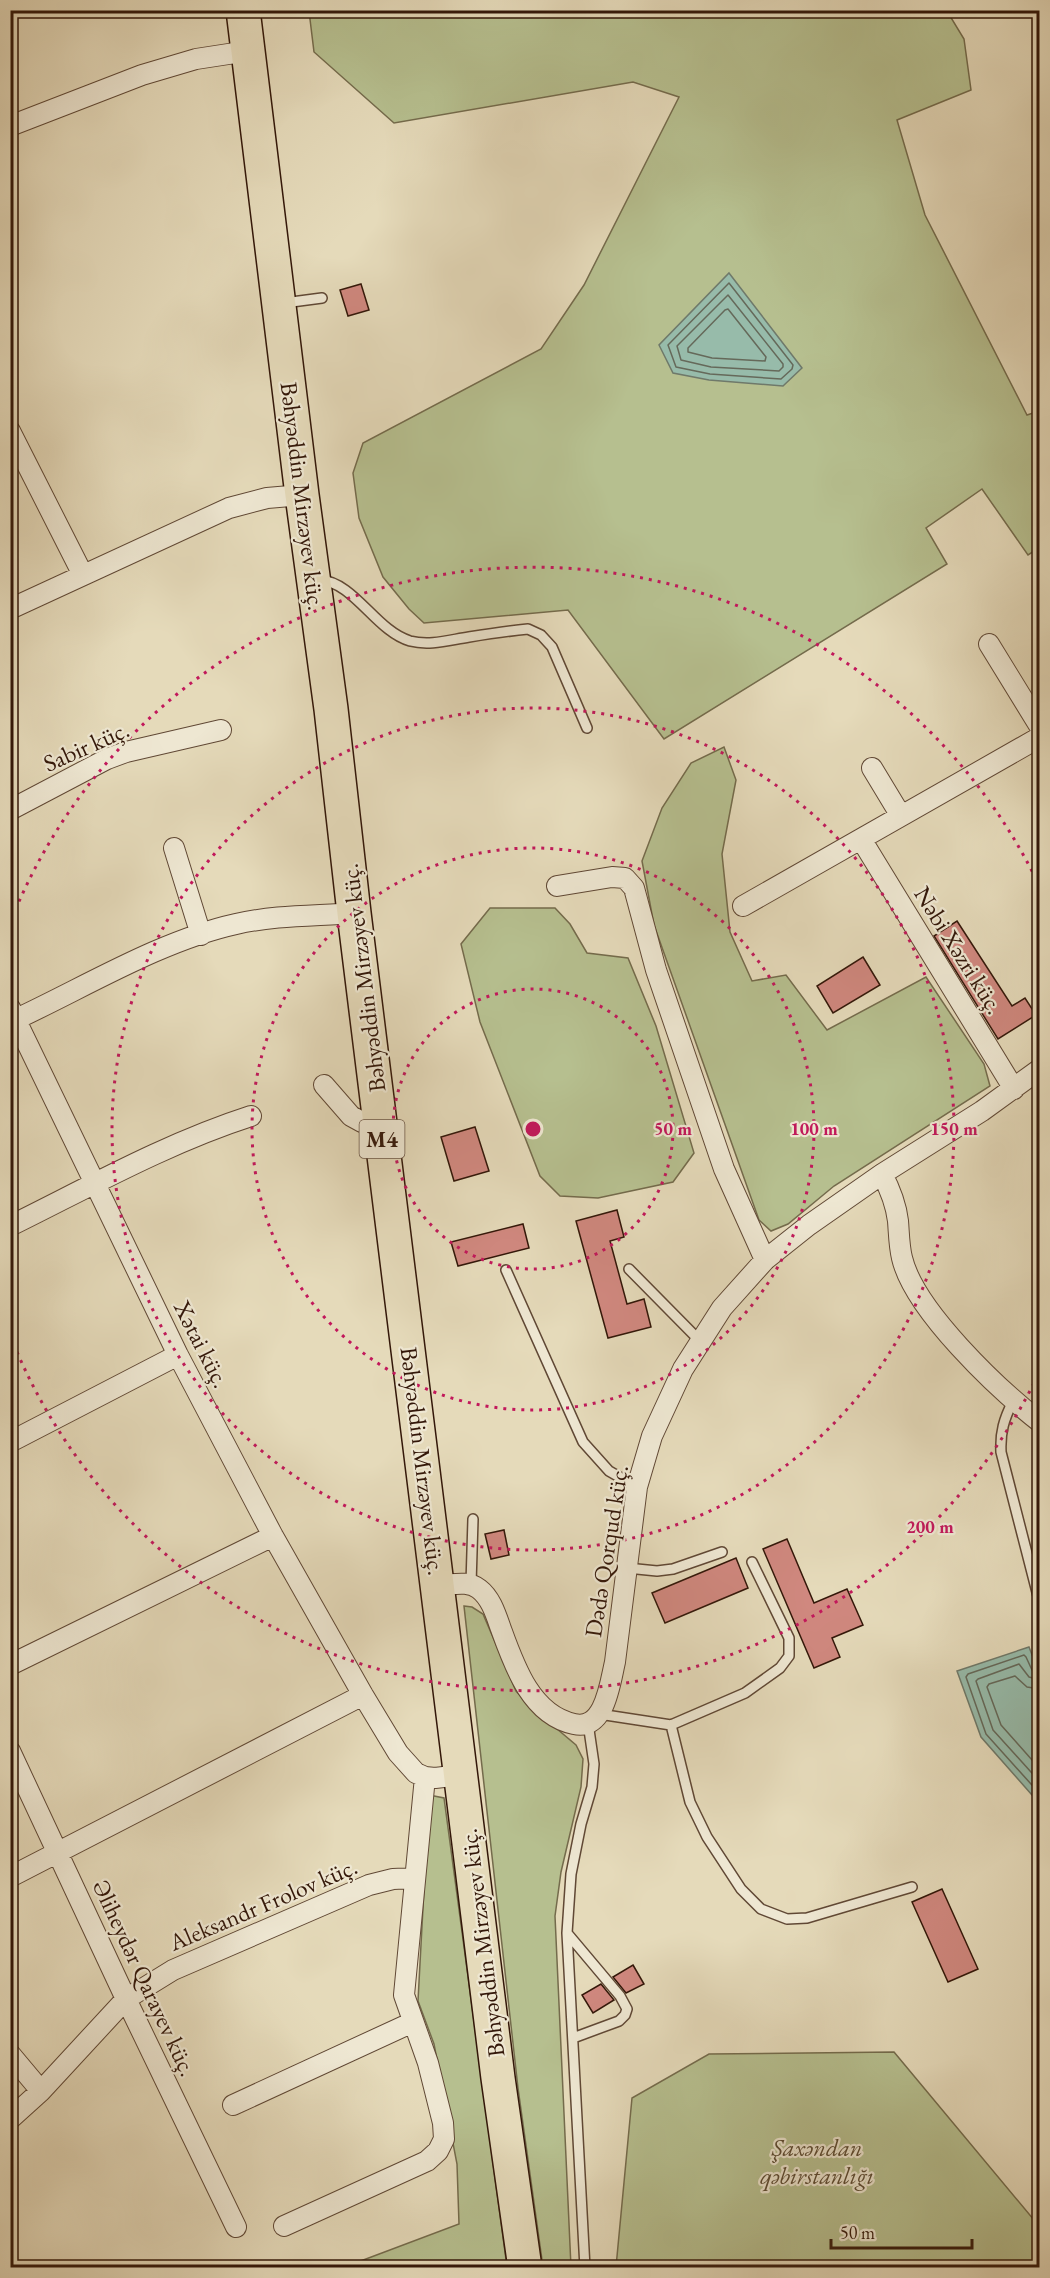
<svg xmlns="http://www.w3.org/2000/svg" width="1050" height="2278" font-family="'EB Garamond',serif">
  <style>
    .green { fill: #b6bf8f; stroke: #746b4c; stroke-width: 1.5 }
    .water { fill: #97bbaa; stroke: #6f796a; stroke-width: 1.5 }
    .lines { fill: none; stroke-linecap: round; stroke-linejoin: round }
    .shore { stroke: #65695a; stroke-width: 1.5 }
    .building { fill: #d0887f; stroke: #331709; stroke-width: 1.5 }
    .lane-casing { stroke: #604835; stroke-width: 12 }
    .street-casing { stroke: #604835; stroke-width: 22 }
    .highway-casing { stroke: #331709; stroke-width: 36 }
    .lane { stroke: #eee7d2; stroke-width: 9 }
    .street { stroke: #eee7d2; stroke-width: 20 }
    .highway { stroke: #e5daba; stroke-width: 33 }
    .ring { fill: none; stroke: #c2185b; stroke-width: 3; stroke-dasharray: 3 6 }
    .labels { text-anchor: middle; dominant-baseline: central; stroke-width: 4.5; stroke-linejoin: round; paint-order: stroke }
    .shield { fill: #eee7d2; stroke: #6b5545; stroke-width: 1.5 }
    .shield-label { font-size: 22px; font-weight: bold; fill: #331709 }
    .street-label { font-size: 24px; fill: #331709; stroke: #eee7d2 }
    .park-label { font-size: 24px; font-style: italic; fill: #5a4931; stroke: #eee7d2 }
    .centre { fill: #c2185b; stroke: #eee7d2; stroke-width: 3 }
    .ring-label { font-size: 18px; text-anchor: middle; font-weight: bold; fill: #c2185b; stroke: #eee7d2; stroke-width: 4.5; stroke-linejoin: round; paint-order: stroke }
  </style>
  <rect width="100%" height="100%" fill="#e5daba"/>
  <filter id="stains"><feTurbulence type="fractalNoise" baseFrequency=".00333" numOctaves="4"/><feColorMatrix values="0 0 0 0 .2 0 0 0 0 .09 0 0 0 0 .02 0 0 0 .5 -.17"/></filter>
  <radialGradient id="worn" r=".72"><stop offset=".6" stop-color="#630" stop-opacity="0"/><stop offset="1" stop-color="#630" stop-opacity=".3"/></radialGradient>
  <path class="green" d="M309 11H947L964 39 971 90 897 120 925 215 1027 415 1039 411V548L1028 555 982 489 926 528 947 564 664 739 568 610 424 623 409 609 383 577 359 518 353 473 363 443 541 349 584 285 679 97 633 82 394 123 314 52Z
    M724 747 736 780 722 854 730 932 752 981 786 975 827 1030 926 977 984 1064 990 1086 834 1186 788 1224 771 1231 759 1220 654 925 642 861 662 808 691 763Z
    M490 908H555L570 924 587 953 628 958 656 1026 694 1153 673 1182 598 1198 560 1196 540 1176 480 1022 461 944Z
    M464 1606 472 1607 483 1614 516 1691 531 1707 576 1745 583 1759 581 1787 561 1872 555 1916 571 2267H543L518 2088Z
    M429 1795 444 1798 507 2267 342 2268 459 2224 457 2164 434 2044 418 2001Z
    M894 2052 1039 2226V2267H616L632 2098 709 2054Z"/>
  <path class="water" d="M729 273 802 368 783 386 709 380 673 373 659 345Z
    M1029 1647 1039 1673V1803L981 1737 957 1671Z"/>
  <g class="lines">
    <path class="shore" d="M729 283 793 365 792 369 781 379 710 374 676 367 668 345Z
      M728 295 783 364V367L779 371 711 367 681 360 677 346Z
      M728 309 766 357 765 361 712 358 688 352V348L725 310Z
      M1040 1673 1032 1670 1026 1657 1024 1655 968 1674 966 1677 986 1734 1040 1794
      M1040 1680 1029 1677 1019 1664 978 1679 976 1681 993 1730 1040 1782
      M1040 1689 1027 1687 1015 1676 989 1684 987 1687 1001 1725 1040 1769"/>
  </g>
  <path class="building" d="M361 284 369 310 348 316 340 290Z
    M957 921 1012 1006 1025 998 1036 1015 998 1039 934 936Z
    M863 957 880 985 833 1013 817 986Z
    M475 1127 489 1171 454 1181 441 1137Z
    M617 1210 624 1237 610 1241 627 1304 644 1299 651 1327 608 1338 576 1221Z
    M523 1224 529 1248 458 1266 451 1242Z
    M504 1530 509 1555 491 1559 485 1534Z
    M787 1539 814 1603 847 1589 863 1625 832 1638 840 1657 814 1668 763 1549Z
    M736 1558 748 1588 665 1623 652 1593Z
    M942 1889 978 1969 948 1982 912 1902Z
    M633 1965 644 1984 626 1993 613 1977Z
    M601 1984 614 2000 593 2013 582 1995Z"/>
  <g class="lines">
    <g class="lane-casing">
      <path id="lane" d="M284 303 322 298
        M320 580C354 582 376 631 410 641 430 646 449 640 469 637 488 634 508 631 528 629L541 635 552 647 587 728
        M629 1269 700 1341
        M506 1270 583 1442 609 1471 637 1487
        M1013 1401C1004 1419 1000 1432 1001 1452L1040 1604
        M627 1568 657 1571 673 1569 722 1552
        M471 1584 473 1519
        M599 1714 671 1725 745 1693 780 1668 789 1656V1638L752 1562
        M671 1725 690 1802 707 1837 741 1889 761 1909 787 1919 807 1918 912 1887
        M567 1933 620 1996 627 2009 625 2015 619 2021 573 2038
        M585 2268 567 1933 571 1874 581 1824 592 1787 594 1764 588 1723"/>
    </g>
    <g class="street-casing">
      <path id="street" d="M10 126 142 75 196 59 248 51
        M10 431 83 575
        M10 609 229 508 267 498 302 495
        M989 644 1040 727
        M872 768 901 816
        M10 810 107 759 126 752 221 730
        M861 839 1014 1089
        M174 848 201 935
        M557 886 612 877 625 878 634 888 656 970 724 1169 765 1260
        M743 906 1040 737
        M10 1008 178 1355 273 1536 363 1695 398 1753 416 1773 425 1777 435 1778 461 1775
        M10 1022C82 989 159 941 236 924 275 915 315 916 354 913
        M324 1085 351 1116 362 1122 380 1123
        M882 1174C890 1189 896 1204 898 1221 899 1233 899 1246 902 1258 914 1310 998 1389 1040 1422
        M10 1226C89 1187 167 1143 251 1116
        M10 1442 178 1355
        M439 1585C452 1585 468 1580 479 1589 491 1598 496 1615 501 1629 514 1665 531 1715 574 1724 605 1731 610 1683 615 1662L637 1487 652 1436 683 1369 722 1308 765 1260 809 1225 882 1174 982 1111 1040 1069
        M10 1665 273 1536
        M10 1751 126 1999 236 2227
        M10 1877 363 1695
        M10 2054 41 2091
        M233 2105 413 2022
        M10 2119 41 2091 126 1999 173 1970 369 1885 393 1879 415 1878
        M284 2226 427 2161 438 2151 444 2139 443 2123 428 2063 404 1995 425 1777"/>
    </g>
    <g class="highway-casing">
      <path id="highway" d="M243 10 302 495 331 709 354 913 498 2078 525 2268"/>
    </g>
    <use href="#lane" class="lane"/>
    <use href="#street" class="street"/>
    <use href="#highway" class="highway"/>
  </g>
  <g class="ring">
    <circle cx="533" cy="1129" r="140"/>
    <circle cx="533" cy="1129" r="281"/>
    <circle cx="533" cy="1129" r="421"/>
    <path d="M1038 1375A562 562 0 0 1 12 1340M12 918A562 562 0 0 1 1038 883"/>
  </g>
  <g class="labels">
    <rect class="shield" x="359.5" y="1120" width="45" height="38" rx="4.5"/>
    <g class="shield-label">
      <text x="382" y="1139">M4</text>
    </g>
    <g class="street-label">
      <text transform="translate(303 496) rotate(83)">Bəhyəddin Mirzəyev küç.</text>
      <text transform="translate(86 746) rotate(-24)">Sabir küç.</text>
      <text transform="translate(959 950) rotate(58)">Nəbi Xəzri küç.</text>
      <text transform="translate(363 978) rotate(-97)">Bəhyəddin Mirzəyev küç.</text>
      <text transform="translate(202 1344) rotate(63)">Xətai küç.</text>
      <text transform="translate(423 1461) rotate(83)">Bəhyəddin Mirzəyev küç.</text>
      <text transform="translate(606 1551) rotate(-81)">Dədə Qorqud küç.</text>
      <text transform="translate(263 1904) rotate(-23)">Aleksandr Frolov küç.</text>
      <text transform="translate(482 1943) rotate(-97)">Bəhyəddin Mirzəyev küç.</text>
      <text transform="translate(145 1978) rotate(65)">Əliheydər Qarayev küç.</text>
    </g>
    <g class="park-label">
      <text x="817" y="2147">Şaxəndan<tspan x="817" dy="28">qəbirstanlığı</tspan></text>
    </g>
  </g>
  <circle cx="533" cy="1129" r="9" class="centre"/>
  <g class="ring-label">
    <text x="673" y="1135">50 m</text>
    <text x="814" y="1135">100 m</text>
    <text x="954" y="1135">150 m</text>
    <text x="930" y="1533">200 m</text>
  </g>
  <rect width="1050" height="2278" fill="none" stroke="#e5daba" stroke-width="36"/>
  <rect x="12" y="12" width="1026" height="2254" fill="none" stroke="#331709" stroke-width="3"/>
  <rect x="18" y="18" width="1014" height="2242" fill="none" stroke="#331709" stroke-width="1.5"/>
  <path d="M831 2239v9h141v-9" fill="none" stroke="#331709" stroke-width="3"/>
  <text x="840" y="2239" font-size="18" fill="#331709" stroke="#eee7d2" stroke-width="4.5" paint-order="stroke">50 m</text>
  <rect width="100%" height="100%" filter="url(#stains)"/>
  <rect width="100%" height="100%" fill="url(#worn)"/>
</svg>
